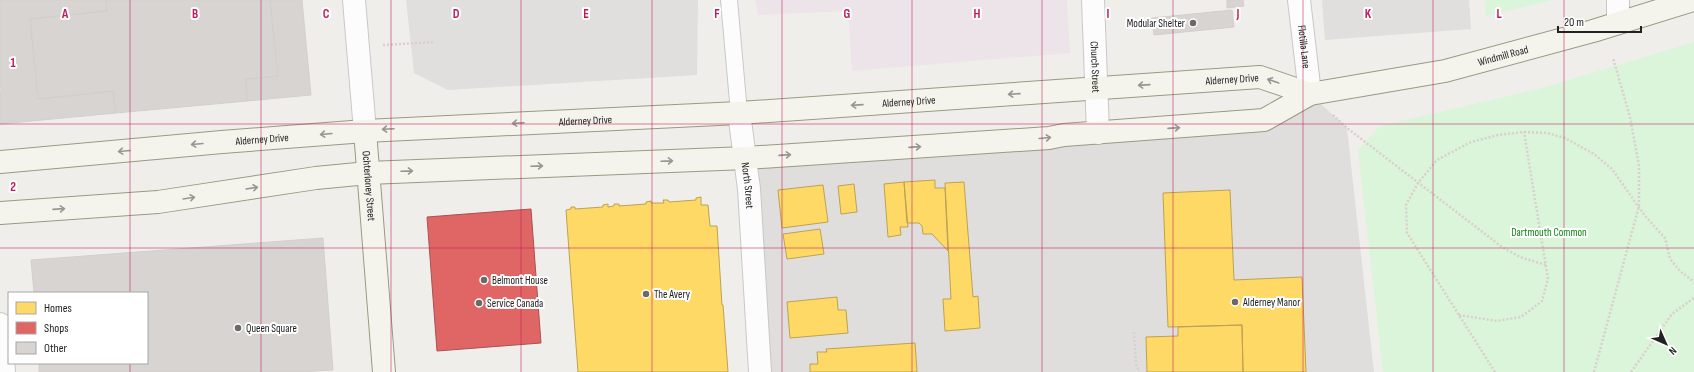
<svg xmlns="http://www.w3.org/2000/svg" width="1694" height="372" font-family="'Sofia Sans Condensed',sans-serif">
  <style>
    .residential { fill: #dfdedc }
    .industrial { fill: #ede4e9 }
    .park { fill: #daf5da }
    .parking { fill: #e0dfde }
    .homes { fill: #ffd966; stroke: #bda252 }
    .shops { fill: #e06666; stroke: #a75252 }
    .building { fill: #d7d4d2; stroke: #d3d0cc }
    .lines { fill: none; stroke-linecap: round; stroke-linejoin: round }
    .lane-casing { stroke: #c9c8c7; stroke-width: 18 }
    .street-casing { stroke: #c9c8c7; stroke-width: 24 }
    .secondary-casing { stroke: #999a82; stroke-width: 24 }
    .path { stroke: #dccecd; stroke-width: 2.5; stroke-dasharray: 2 2; stroke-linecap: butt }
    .lane { stroke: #fdfcfc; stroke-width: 16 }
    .street { stroke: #fdfcfc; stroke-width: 22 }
    .secondary { stroke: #f4f4ed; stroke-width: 22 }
    .oneway { stroke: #969692 }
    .grid { fill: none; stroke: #c2185b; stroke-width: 1; stroke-opacity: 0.55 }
    .poi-dot { fill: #6a6968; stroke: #fff; stroke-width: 1.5 }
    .labels { text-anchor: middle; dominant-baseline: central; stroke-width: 4; stroke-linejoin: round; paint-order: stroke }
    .poi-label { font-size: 11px; fill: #222; stroke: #fff; text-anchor: start }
    .street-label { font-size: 11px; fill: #222; stroke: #fff }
    .park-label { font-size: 11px; fill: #0c8416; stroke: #fff }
    .grid-label { font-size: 13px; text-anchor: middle; font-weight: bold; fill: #c2185b; stroke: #fff; stroke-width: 4; stroke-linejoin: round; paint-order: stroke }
  </style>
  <rect width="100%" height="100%" fill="#f0eeeb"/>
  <path class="residential" d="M1310 94 1347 128 1374 372H760L746 158 1264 120Z"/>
  <path class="industrial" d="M755 0H1067L1070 53 852 71 848 11 758 15Z"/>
  <path class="park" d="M1485 0H1553L1486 16Z
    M1694 42V372H1383L1358 150 1380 126 1542 88Z"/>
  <path class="parking" d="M406 0H698L697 75 448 90 414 73Z
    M1322 0H1469L1471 29 1325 40Z"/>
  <path class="homes" d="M935 180V188H945L948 251 932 234H923L922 226 919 223H907L904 182Z
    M904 182 908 227H900L901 235 888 237 884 184Z
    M964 182 973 297 978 296 980 328 945 331 943 299H951L945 183Z
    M854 184 857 212 841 214 838 186Z
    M823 185 828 222 782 228 778 190Z
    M1230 190 1234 280 1302 277 1306 372H1243L1242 325 1168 327 1163 193Z
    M701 197V205H708L710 226H717L722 305H723L728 372H578L566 210 571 209V207H575V209L603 207V205L608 204V207L614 206V204H619V206L646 204V202L651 201V203H664L663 200H668L669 202 696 200V198Z
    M820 229 824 254 787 259 783 234Z
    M837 297 838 310H846L848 333 790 338 787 302Z
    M1242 325 1243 372H1147L1146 337 1178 336V327Z
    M915 343 917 372H810V364H818L817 352H827L826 349Z"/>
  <path class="shops" d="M531 209 541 343 437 351 427 217Z"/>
  <path class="building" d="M0 0H106L107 11 30 19 38 99 113 91 116 113 0 124V93L1 90 0 77Z
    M106 0H270L278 76 246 79 247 101 116 113 113 91 38 99 30 19 107 11Z
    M270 0H302L311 95 247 101 246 79 278 76Z
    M1227 0H1243L1244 6 1227 8Z
    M1232 10 1234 27 1154 35 1152 18Z
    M323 238 333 370 300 372H39V363H147V293H34L31 260Z"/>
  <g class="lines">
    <g class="lane-casing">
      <path id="lane" d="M729 0 739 113"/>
    </g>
    <g class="street-casing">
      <g id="street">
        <path d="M354 0 365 131"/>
        <path id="s1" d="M1093 0 1098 133"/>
        <path id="s2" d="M1299 0 1310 94"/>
        <path d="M1618 23V0"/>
        <path id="s3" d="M739 113 749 189 760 372"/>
        <path d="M0 324 4 372"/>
      </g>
    </g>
    <g class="secondary-casing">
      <g id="secondary">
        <path id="s4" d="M365 131 384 372"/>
        <path id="s5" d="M0 162 222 142 365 131 739 113 1260 77 1310 94"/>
        <path id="s6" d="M0 213 158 202 316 178 368 173 746 158 1049 138 1064 135 1264 120 1310 94 1445 71 1593 31 1693 0"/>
      </g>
    </g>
    <path class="path" d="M383 45 435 42
      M1333 115 1347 128 1502 247 1520 257 1546 265
      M1459 315 1497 321 1521 317 1542 301 1548 279 1524 132
      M1134 332 1136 363 1139 372
      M1495 372 1407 233 1406 205 1418 183 1437 160 1471 142 1498 135 1524 132 1547 133 1565 138 1594 154 1612 169 1645 216 1665 238 1670 259 1680 271 1694 282
      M1594 372 1639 206V166L1630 117 1613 58
      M1631 372 1672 314 1694 298"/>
    <use href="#lane" class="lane"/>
    <use href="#street" class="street"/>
    <use href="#secondary" class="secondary"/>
  </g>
  <defs><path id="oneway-shaft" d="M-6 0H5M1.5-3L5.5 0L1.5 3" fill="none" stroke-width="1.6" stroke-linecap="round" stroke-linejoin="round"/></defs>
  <g class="oneway">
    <use href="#oneway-shaft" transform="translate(1273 81) rotate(-161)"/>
    <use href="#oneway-shaft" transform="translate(1144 85) rotate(176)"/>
    <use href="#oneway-shaft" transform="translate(1014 94) rotate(176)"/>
    <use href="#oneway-shaft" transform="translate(857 105) rotate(176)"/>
    <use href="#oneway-shaft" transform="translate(518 123) rotate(177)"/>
    <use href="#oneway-shaft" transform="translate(1174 128) rotate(-4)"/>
    <use href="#oneway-shaft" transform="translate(388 129) rotate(177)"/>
    <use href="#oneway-shaft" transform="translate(326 134) rotate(175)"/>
    <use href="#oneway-shaft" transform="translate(1045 138) rotate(-5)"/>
    <use href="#oneway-shaft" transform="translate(197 144) rotate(175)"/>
    <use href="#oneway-shaft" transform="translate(915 147) rotate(-4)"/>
    <use href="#oneway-shaft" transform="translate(124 151) rotate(175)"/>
    <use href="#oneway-shaft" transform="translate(785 155) rotate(-4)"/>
    <use href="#oneway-shaft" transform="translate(667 161) rotate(-2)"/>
    <use href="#oneway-shaft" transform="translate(537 166) rotate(-2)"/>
    <use href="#oneway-shaft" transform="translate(407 171) rotate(-2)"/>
    <use href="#oneway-shaft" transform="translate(252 188) rotate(-9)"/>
    <use href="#oneway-shaft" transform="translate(189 198) rotate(-9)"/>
    <use href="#oneway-shaft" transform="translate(59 209) rotate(-4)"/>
  </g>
  <path class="grid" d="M130 0V293M261 0V372M391 0V372M521 0V372M652 0V372M782 0V372M912 0V372M1042 0V372M1173 0V372M1303 0V372M1433 0V372M1564 0V372M0 124H1694M0 248H1694M130 363V372"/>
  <g class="poi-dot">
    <circle cx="1193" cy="23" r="4"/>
    <circle cx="484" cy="280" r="4"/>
    <circle cx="646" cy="294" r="4"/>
    <circle cx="1235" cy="302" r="4"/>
    <circle cx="479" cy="303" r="4"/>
    <circle cx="238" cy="328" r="4"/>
  </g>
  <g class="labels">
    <g class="poi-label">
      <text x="1185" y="23" text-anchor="end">Modular Shelter</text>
      <text x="492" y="280">Belmont House</text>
      <text x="654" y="294">The Avery</text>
      <text x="1243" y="302">Alderney Manor</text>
      <text x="487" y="303">Service Canada</text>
      <text x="246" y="328">Queen Square</text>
    </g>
    <g class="street-label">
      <text stroke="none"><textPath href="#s2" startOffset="47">Flotilla Lane</textPath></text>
      <text stroke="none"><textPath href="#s6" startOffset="1518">Windmill Road</textPath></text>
      <text stroke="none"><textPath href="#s1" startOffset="67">Church Street</textPath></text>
      <text stroke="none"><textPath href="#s5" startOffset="1235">Alderney Drive</textPath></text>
      <text stroke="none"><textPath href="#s5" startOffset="911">Alderney Drive</textPath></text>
      <text stroke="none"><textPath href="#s5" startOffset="587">Alderney Drive</textPath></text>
      <text stroke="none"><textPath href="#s5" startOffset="263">Alderney Drive</textPath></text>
      <text stroke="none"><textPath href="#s4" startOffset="55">Ochterloney Street</textPath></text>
      <text stroke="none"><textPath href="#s3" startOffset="73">North Street</textPath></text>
    </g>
    <g class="park-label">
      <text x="1549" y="232">Dartmouth Common</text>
    </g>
  </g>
  <g class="grid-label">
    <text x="65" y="18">A</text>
    <text x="195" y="18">B</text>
    <text x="326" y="18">C</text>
    <text x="456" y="18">D</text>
    <text x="586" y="18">E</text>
    <text x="717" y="18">F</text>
    <text x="847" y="18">G</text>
    <text x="977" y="18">H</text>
    <text x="1108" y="18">I</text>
    <text x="1238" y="18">J</text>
    <text x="1368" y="18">K</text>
    <text x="1499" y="18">L</text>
    <text x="13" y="67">1</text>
    <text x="13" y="191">2</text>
  </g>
  <rect x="8" y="292" width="140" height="72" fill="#ffffff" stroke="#a7a7a7"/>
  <rect x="16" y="302" width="20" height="12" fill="#ffd966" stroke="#a7a7a7"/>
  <text x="44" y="312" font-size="12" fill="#222222">Homes</text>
  <rect x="16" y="322" width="20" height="12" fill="#e06666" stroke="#a7a7a7"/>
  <text x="44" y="332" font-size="12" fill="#222222">Shops</text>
  <rect x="16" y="342" width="20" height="12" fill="#d7d4d2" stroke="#a7a7a7"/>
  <text x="44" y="352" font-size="12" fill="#222222">Other</text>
  <g transform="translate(1666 344) rotate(135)" stroke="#ffffff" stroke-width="3" paint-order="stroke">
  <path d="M0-3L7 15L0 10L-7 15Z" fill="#222222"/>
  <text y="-6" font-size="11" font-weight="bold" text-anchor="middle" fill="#222222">N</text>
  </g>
  <path d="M1558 26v6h83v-6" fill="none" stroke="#222222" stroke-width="2"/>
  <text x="1564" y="26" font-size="12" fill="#222222" stroke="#ffffff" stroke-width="3" paint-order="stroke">20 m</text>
</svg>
